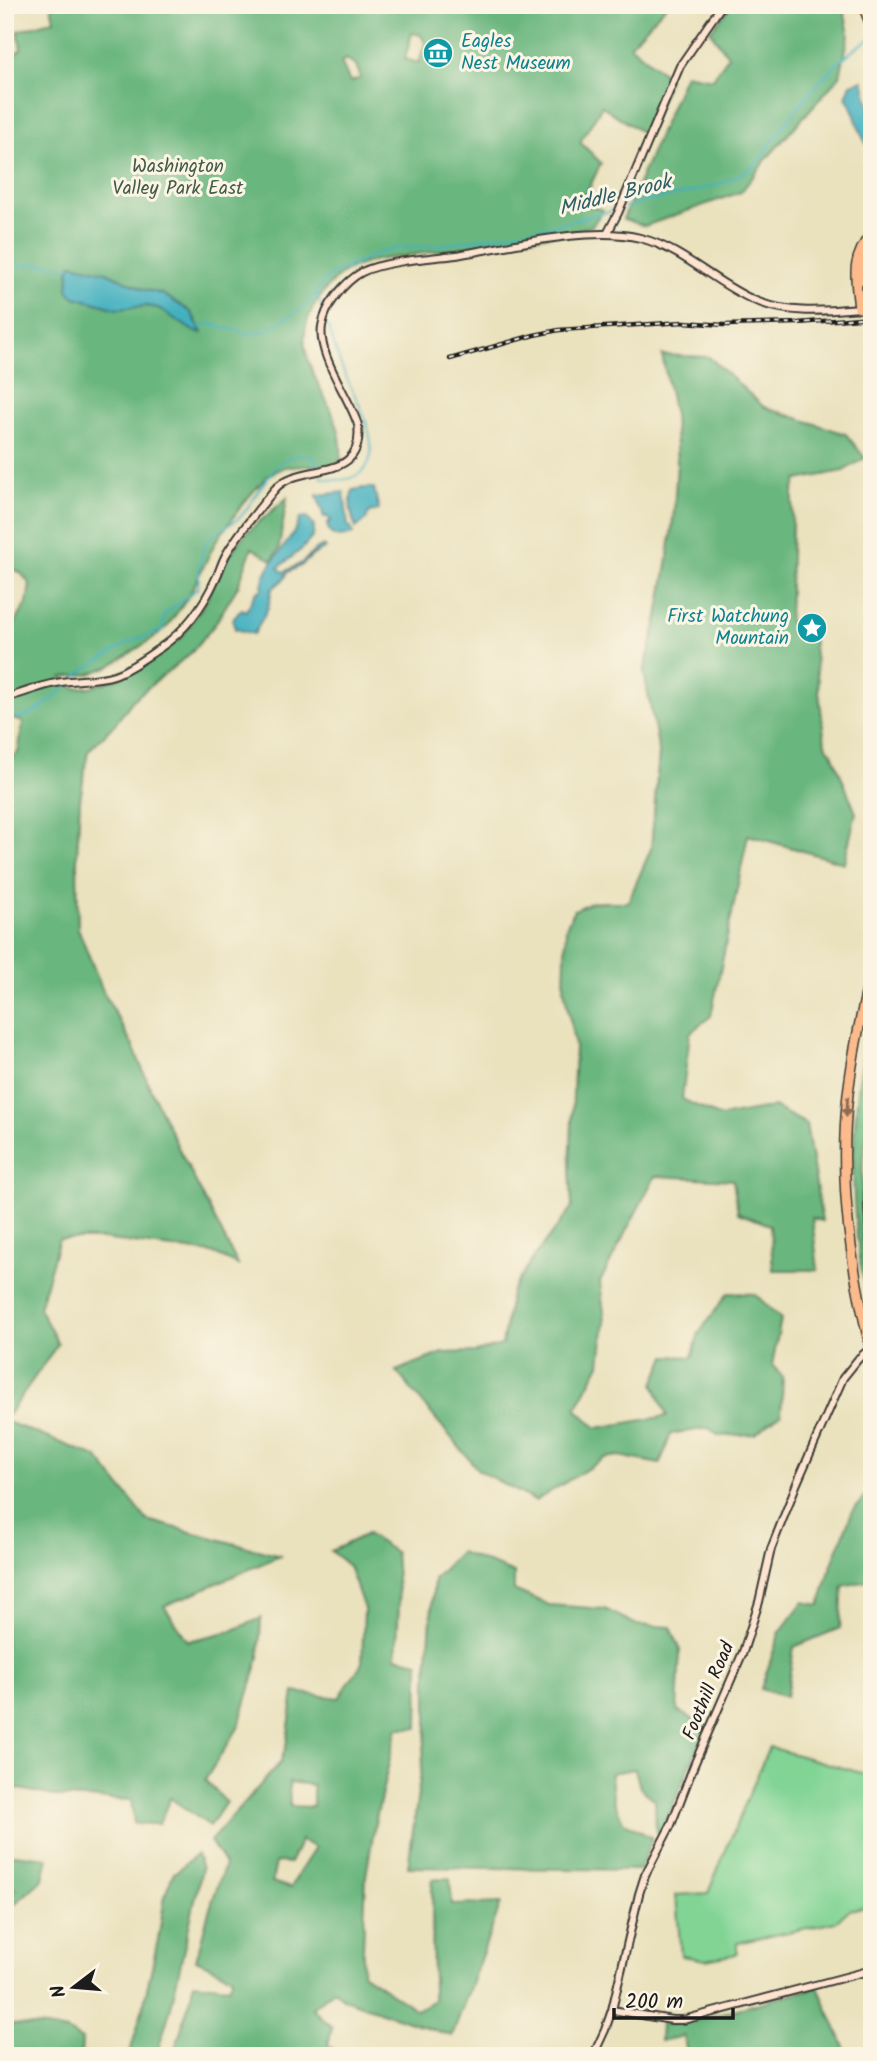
<svg xmlns="http://www.w3.org/2000/svg" width="877" height="2061" font-family="Kalam,sans-serif">
  <style>
    .green { fill: #82d495; stroke: #4f7858; stroke-width: 2 }
    .forest { fill: #69b67e; stroke: #42694d; stroke-width: 2; fill-rule: evenodd }
    .water { fill: #43b0c0; stroke: #30666e; stroke-width: 2 }
    .lines { fill: none; stroke-linecap: round; stroke-linejoin: round }
    .stream { stroke: #43b0c0; stroke-width: 2 }
    .secondary-casing { stroke: #3b3a34; stroke-width: 10 }
    .highway-casing { stroke: #3b3a34; stroke-width: 12 }
    .secondary { stroke: #fde4d1; stroke-width: 6 }
    .highway { stroke: #fbbb8c; stroke-width: 9 }
    .rail-casing { stroke: #1c1c1c; stroke-width: 4.5 }
    .rail { stroke: #fcf5e5; stroke-width: 2; stroke-dasharray: 5; stroke-linecap: butt }
    .secondary-bridge-casing { stroke: #3b3a34; stroke-width: 10; stroke-linecap: butt }
    .secondary-bridge { stroke: #fde4d1; stroke-width: 6 }
    .oneway { fill: #8c6c54 }
    .labels { text-anchor: middle; dominant-baseline: central; stroke-width: 6; stroke-linejoin: round; paint-order: stroke }
    .culture-label { font-size: 19px; fill: #0d838f; stroke: #fcf5e5; text-anchor: start }
    .park-label { font-size: 19px; fill: #405c46; stroke: #fcf5e5 }
    .street-label { font-size: 19px; fill: #1c1c1c; stroke: #fcf5e5 }
    .water-label { font-size: 21px; font-style: italic; fill: #2e5f66; stroke: #fcf5e5 }
  </style>
  <rect width="100%" height="100%" fill="#fcf5e5"/>
  <filter id="ink" filterUnits="userSpaceOnUse"><feTurbulence type="fractalNoise" baseFrequency=".0143" numOctaves="2"/><feDisplacementMap in="SourceGraphic" scale="14" xChannelSelector="R" yChannelSelector="G"/><feConvolveMatrix kernelMatrix="1 2 1 2 8 2 1 2 1" color-interpolation-filters="sRGB"/></filter>
  <filter id="wash" filterUnits="userSpaceOnUse"><feTurbulence type="fractalNoise" baseFrequency=".00686" numOctaves="4" result="noise"/><feDisplacementMap in="SourceGraphic" scale="28" xChannelSelector="R" yChannelSelector="G"/><feGaussianBlur stdDeviation="1.57" result="paint"/><feColorMatrix in="noise" values="0 0 0 0 0 0 0 0 0 0 0 0 0 0 0 0 0 1.4 0 .05"/><feComposite in="paint" operator="in"/></filter>
  <g filter="url(#wash)">
    <rect width="100%" height="100%" fill="#eae1bd"/>
    <path class="green" d="M769 1747 872 1776V1905L849 1910 835 1922 737 1943V1954L706 1960 681 1956 676 1895 708 1893Z"/>
    <path class="forest" d="M51 5H667L630 45 669 78 647 136 602 106 580 142 601 163 582 203 603 210 592 226 570 232 376 260C345 269 334 275 316 303 277 361 351 405 340 461L331 465 285 467 268 475 245 501 215 543 190 594 167 627 152 639 110 666 90 674 62 677 74 688 92 687 121 677 181 638 206 601 227 558 246 533 287 498 279 548 272 560 252 548 238 586 215 624 192 652 133 700 115 724 88 751 80 800 77 856 78 928 103 991 133 1046 151 1090 179 1149 238 1265 212 1253 102 1239H59L39 1308 58 1344 8 1415 5 1414V761L18 753 23 722 5 717V640L27 603 30 584 21 573 5 565V62L21 49 18 31 54 20ZM412 33 421 35 425 43 419 63 405 59ZM346 59 356 65 361 78 350 82 341 62ZM106 272 143 289 162 294 188 310 196 320 198 333 158 308 146 306 118 309 75 297Z
      M732 5H843L849 34 840 76 769 156 741 192 645 226 623 219 685 74 713 79 728 56 710 31Z
      M662 355 709 357 764 407 846 434 865 458 843 471 797 480 793 492 789 620 800 638H813L825 744 832 753 856 813 844 863 748 835 711 1016 690 1033 682 1099 720 1117 774 1107 806 1124 822 1221 812 1218 818 1270H773L770 1225 738 1213 733 1180 655 1176 600 1282 605 1321 600 1364 576 1409 597 1428 667 1416 654 1384 666 1356 692 1357 699 1333 728 1293 755 1294 781 1319 772 1365 783 1377 781 1414 755 1434 719 1436 709 1428 671 1434 660 1464 619 1456 605 1458 535 1501 478 1470 396 1371 442 1353 475 1352 502 1345 511 1292 532 1260 572 1207 570 1170 575 1046 564 989 566 927 574 910 592 902H628L651 849 659 752 644 672 658 617 668 558 674 511 677 463 674 415Z
      M872 1008V1106L863 1157 861 1224 866 1269 872 1295V1321C845 1213 849 1116 872 1008Z
      M5 1421 97 1457 147 1520 280 1556 164 1606 188 1641 231 1631 261 1618 259 1658 238 1728 205 1780 226 1802 210 1826 170 1798 159 1824H134L131 1800 59 1797 5 1786Z
      M872 1488V1580L843 1586 840 1628 794 1647 786 1697 761 1689 780 1632 803 1602 820 1605 829 1572 852 1512Z
      M367 1534 395 1552 399 1606 396 1657 419 1662 418 1728H397L375 1823 366 1876 362 1973 417 2010 433 2000 432 1880 450 1878 452 1905 501 1903 452 2036 344 1999 334 1990 312 2008 332 2027 328 2045 343 2056H173L191 1997 193 1983 229 1987 233 1977 196 1960 209 1911 225 1864 210 1841 280 1763 286 1747 294 1692 339 1698 362 1663 364 1609 349 1566 331 1551ZM289 1782 313 1785V1807L290 1806ZM301 1840 315 1848 298 1874 291 1888 272 1882 276 1862 290 1863Z
      M460 1552 514 1573V1590L549 1605 605 1609 637 1625 671 1627 680 1649 677 1711 707 1726 662 1831 656 1832 655 1800 640 1788 635 1769 611 1773 613 1799 623 1822 652 1838 640 1870 408 1867 427 1727V1673L434 1579Z
      M5 1853 48 1858 43 1879 5 1913V1898L16 1889 5 1879Z
      M197 1854 202 1869 170 2011 156 2056H129L143 2007 159 1935 165 1895 173 1874Z
      M818 1987 846 2051 872 2056H687L684 2036 660 2041 661 2023 673 2024 690 2022Z
      M5 2024 46 2027 67 2031 82 2040 81 2056H5Z"/>
    <path class="water" d="M863 80 872 116V151C857 135 858 114 846 97L851 84Z
      M72 264 106 272 143 289 162 294 191 312 202 333 195 332 158 308 146 306 118 309 75 297 68 291 69 271Z
      M364 488H374L379 510 369 512 366 520 356 528C351 516 348 502 353 490Z
      M344 492 348 526 351 527 353 534C340 538 329 540 327 523L331 521 328 517H324L317 495Z
      M307 517 314 527 313 536 303 548 278 568 284 572 302 563 315 550 324 546 326 548 313 555 301 566 288 572 284 579 272 589 268 608 254 634 235 629 233 618 242 609 246 611 256 593 262 589C262 563 294 543 300 518Z"/>
    <g class="lines">
      <path class="stream" d="M624 207C668 194 719 193 755 165 783 126 829 60 872 38
        M5 266 41 264 70 267
        M317 294 323 312
        M200 327 211 324 251 334 266 331 307 305 326 279 338 271 381 252 399 248 434 246 542 228 616 210
        M321 474 322 478C334 481 348 481 359 474 391 453 352 392 342 368 336 353 332 336 326 321
        M75 679 83 671 129 642 163 630 164 615 198 588C199 575 200 551 208 540 212 534 232 524 239 518 261 497 273 445 313 457L319 468
        M5 712C11 715 16 719 22 717 39 713 58 694 70 683"/>
    </g>
  </g>
  <g filter="url(#ink)">
    <g class="lines">
      <g class="secondary-casing">
        <path id="secondary" d="M607 234 618 213 680 66 722 5
          M5 698C22 694 39 686 56 683 76 679 96 681 114 675 131 669 146 657 160 648 185 631 204 605 216 578 220 570 222 561 227 553 240 531 258 510 275 489 300 460 365 485 358 425 349 396 317 356 322 326 325 306 344 282 362 272 384 261 431 258 456 255 508 247 590 225 640 238 684 249 715 284 756 301 793 316 833 310 872 307
          M612 2010 672 2020H683L872 1970
          M593 2056 605 2030 612 2010 639 1894 645 1875 671 1825 694 1765 743 1652 759 1602 771 1549 797 1483 843 1378 859 1358"/>
      </g>
      <g class="highway-casing">
        <path id="highway" d="M863 5 872 28
          M863 272 872 289
          M862 280 863 261 872 246
          M859 308C855 274 851 261 872 232
          M872 968C862 1010 853 1052 848 1094 838 1182 851 1269 872 1354
          M872 1158 869 1206 872 1246"/>
      </g>
      <use href="#secondary" class="secondary"/>
      <use href="#highway" class="highway"/>
      <g class="rail-casing">
        <path id="rail" d="M450 359 534 335 559 330 684 322 724 325 798 323 872 317"/>
      </g>
      <use href="#rail" class="rail"/>
      <g class="secondary-bridge-casing">
        <path id="secondary-bridge" d="M859 1358 872 1347"/>
      </g>
      <use href="#secondary-bridge" class="secondary-bridge"/>
    </g>
    <defs><path id="oneway-solid" d="M-6-.8H1V-3.2L6.5 0L1 3.2V.8H-6Z" transform="scale(1.75)"/></defs>
    <use class="oneway" href="#oneway-solid" transform="translate(847 1107) rotate(94)"/>
  </g>
  <defs>
    <g id="museum-disc" transform="scale(1.575)"><circle r="9.5" fill="#0f9aa8" stroke="#fcf5e5"/><path d="M0-6L6-3V-2H-6V-3ZM-5-1h2V3h-2ZM-1-1h2V3h-2ZM3-1h2V3H3ZM-6 4H6V6H-6Z" fill="#fff"/></g>
    <g id="sight-disc" transform="scale(1.575)"><circle r="9.5" fill="#0f9aa8" stroke="#fcf5e5"/><path d="M0-6L1.8-2.2L6-1.7L2.9 1.2L3.7 5.4L0 3.3L-3.7 5.4L-2.9 1.2L-6-1.7L-1.8-2.2Z" fill="#fff"/></g>
  </defs>
  <g fill-rule="evenodd">
    <use href="#museum-disc" x="438" y="53"/>
    <use href="#sight-disc" x="812" y="628"/>
  </g>
  <g class="labels">
    <g class="culture-label">
      <text x="461" y="42">Eagles<tspan x="461" dy="22">Nest Museum</tspan></text>
      <text x="789" y="617" text-anchor="end">First Watchung<tspan x="789" dy="22">Mountain</tspan></text>
    </g>
    <g class="park-label">
      <text x="178" y="167">Washington<tspan x="178" dy="22">Valley Park East</tspan></text>
    </g>
    <g class="street-label">
      <text transform="translate(709 1691) rotate(-67)">Foothill Road</text>
    </g>
    <g class="water-label">
      <text transform="translate(615 196) rotate(-14)">Middle Brook</text>
    </g>
  </g>
  <rect width="877" height="2061" fill="none" stroke="#fcf5e5" stroke-width="28"/>
  <g transform="translate(74 1987) rotate(254)" stroke="#fcf5e5" stroke-width="5" paint-order="stroke">
  <path d="M0-5L12 26L0 18L-12 26Z" fill="#1c1c1c"/>
  <text y="-10" font-size="19" font-weight="bold" text-anchor="middle" fill="#1c1c1c">N</text>
  </g>
  <path d="M614 2008v10h119v-10" fill="none" stroke="#1c1c1c" stroke-width="3.5"/>
  <text x="625" y="2008" font-size="21" fill="#1c1c1c" stroke="#fcf5e5" stroke-width="5" paint-order="stroke">200 m</text>
</svg>
